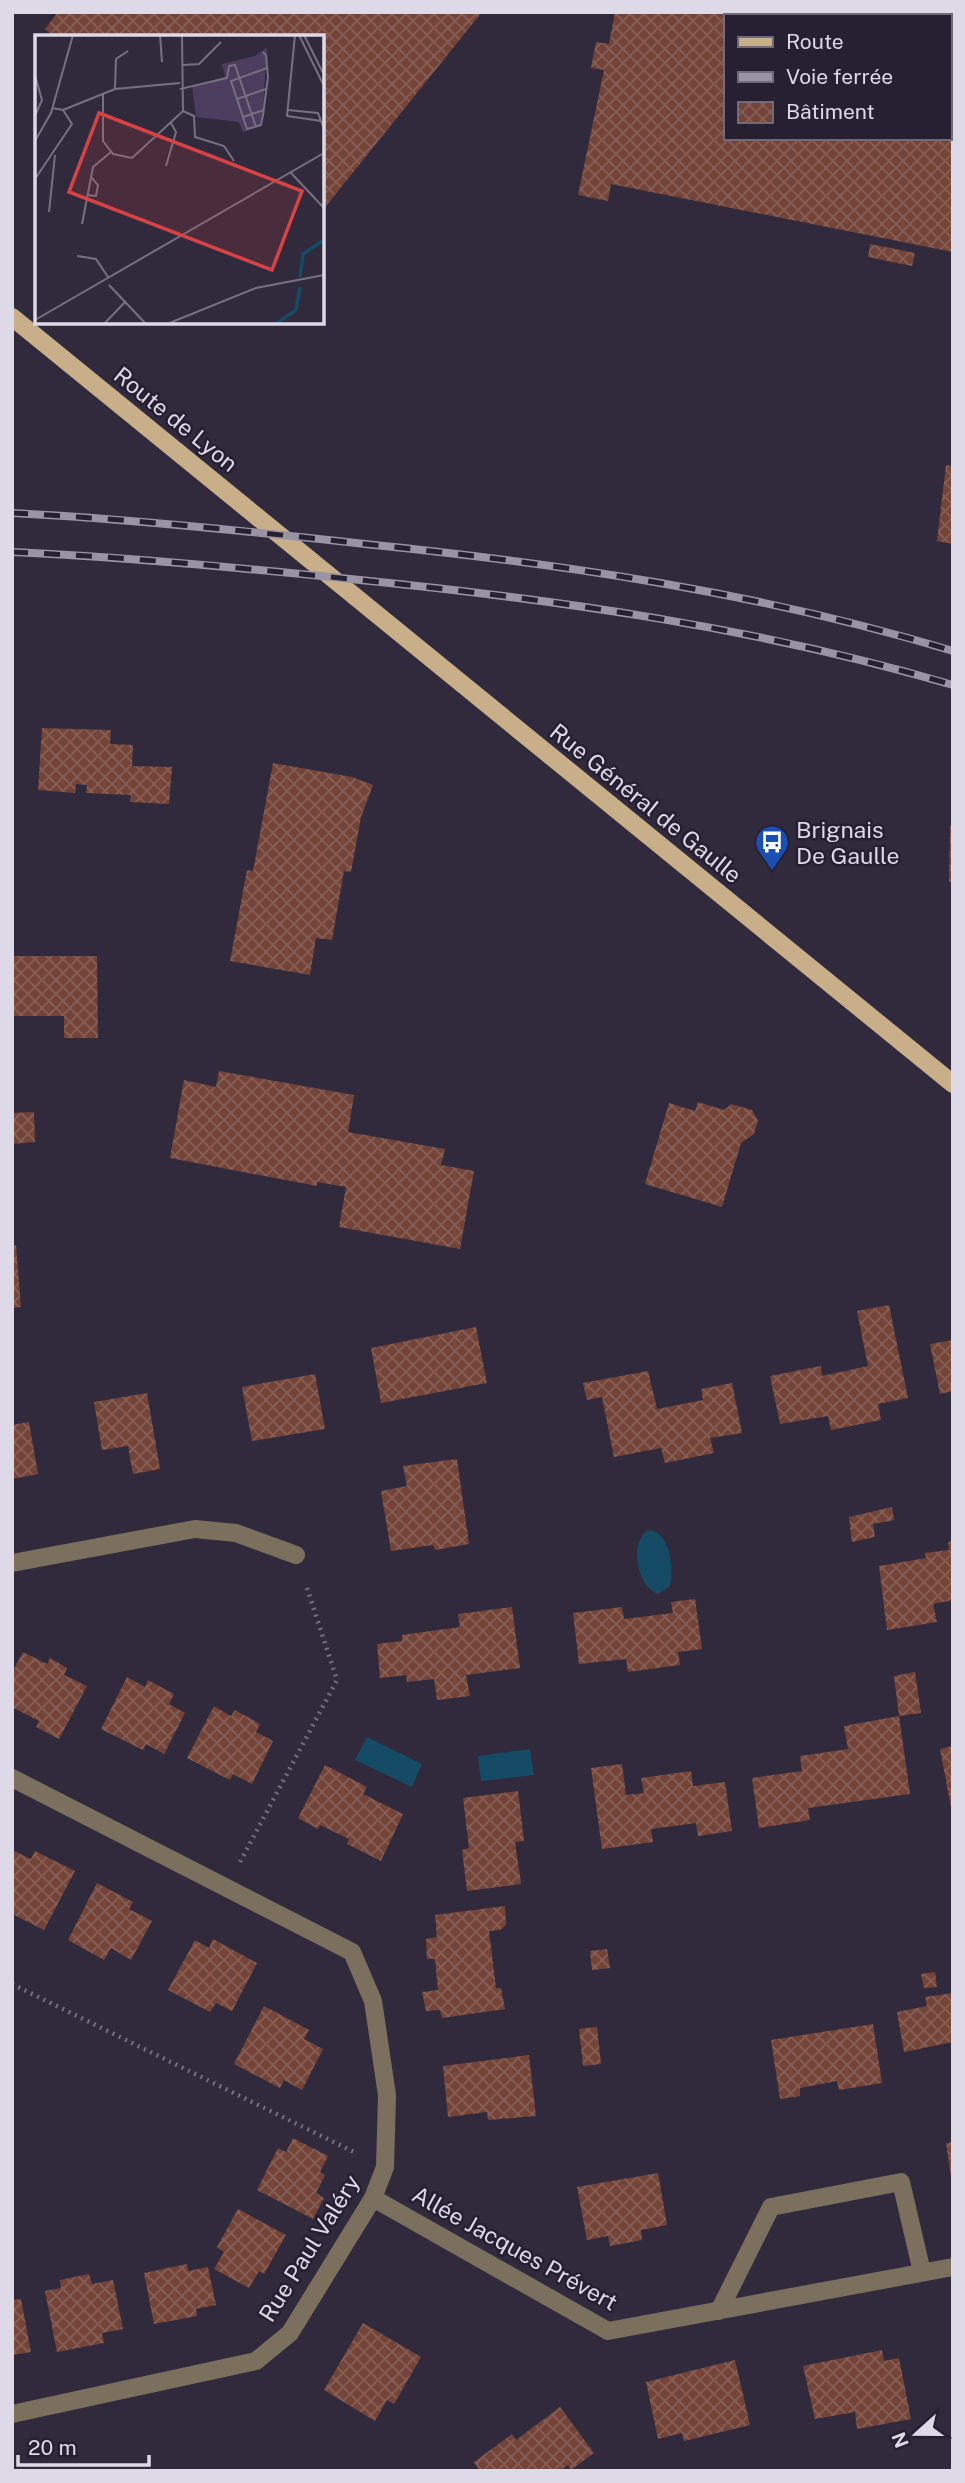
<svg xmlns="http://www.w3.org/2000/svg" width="965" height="2483" font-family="'Public Sans',sans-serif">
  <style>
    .water { fill: #154b64 }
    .building { fill: url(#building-cross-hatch); fill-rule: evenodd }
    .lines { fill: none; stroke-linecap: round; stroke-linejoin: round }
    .path { stroke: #756e7f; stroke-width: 4.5; stroke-dasharray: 2 5; stroke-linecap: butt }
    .minor { stroke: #7b6f5d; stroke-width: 18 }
    .major { stroke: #c8af89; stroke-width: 18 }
    .rail-casing { stroke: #9993a3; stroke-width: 8 }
    .rail { stroke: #272033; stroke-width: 5; stroke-dasharray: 16; stroke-linecap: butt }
    .labels { text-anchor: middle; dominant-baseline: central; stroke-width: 5; stroke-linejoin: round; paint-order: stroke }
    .street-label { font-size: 23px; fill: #ded9e6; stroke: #272033 }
    .poi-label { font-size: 23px; fill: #ded9e6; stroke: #272033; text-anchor: start }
    .inset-river { fill: none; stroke: #154b64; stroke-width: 3.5 }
    .inset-road { fill: none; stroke: #767081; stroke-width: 2 }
    .view { fill: #d74344; fill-opacity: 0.15; stroke: #d74344; stroke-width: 3.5 }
    .inset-edge { fill: none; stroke: #ded9e6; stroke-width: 3.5 }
  </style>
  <defs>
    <pattern id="building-cross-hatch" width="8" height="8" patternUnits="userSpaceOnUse" patternTransform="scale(1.75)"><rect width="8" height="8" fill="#744439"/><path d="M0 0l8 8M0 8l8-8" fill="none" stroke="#875e56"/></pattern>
  </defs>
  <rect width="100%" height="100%" fill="#312a3d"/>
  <path class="water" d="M649 1530C671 1533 674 1568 670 1586L658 1594C637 1587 628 1540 649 1530Z
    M367 1737 422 1764 412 1787 355 1760Z
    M530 1749 534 1775 481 1781 478 1756Z"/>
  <path class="building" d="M58 12H482L322 211V37H54L45 29Z
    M615 12 953 13V252L611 184 608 201 578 195 604 70 591 68 596 42 609 44ZM725 16H949V138H725Z
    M870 244 915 253 912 266 868 257Z
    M946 465 953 466V544L937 541Z
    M42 728 111 730 110 744 133 745 132 766 172 767 169 804 130 802 131 795 86 793 87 785 76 784 75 793 38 790Z
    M273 763 352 777 373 785 361 817 351 872 344 871 332 940 316 938 310 975 230 961 247 870 253 871Z
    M950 826H953V882H949Z
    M12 956H97L98 1038H64V1016H12Z
    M219 1071 354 1095 348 1132 445 1149 441 1165 474 1171 460 1249 339 1227 346 1187 317 1182V1186L170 1158 184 1080 216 1087Z
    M698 1102 724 1110 731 1104 752 1110 758 1121 754 1134 741 1143 722 1207 645 1184 669 1103 695 1111Z
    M34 1112 35 1142 12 1144V1113Z
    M16 1245 21 1307 12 1308V1246Z
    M889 1305 908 1398 878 1404 881 1420 831 1430 828 1416 780 1424 770 1376 821 1366 822 1376 868 1366 857 1311Z
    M476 1327 487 1383 381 1403 371 1348Z
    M953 1340V1391L940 1394 930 1344Z
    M648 1371 657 1409 703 1400 701 1389 732 1383 742 1433 710 1438 714 1453 665 1463 661 1448 614 1457 602 1397 587 1400 583 1383Z
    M315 1374 325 1429 252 1441 242 1387Z
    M147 1393 160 1469 133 1474 128 1446 102 1450 94 1402Z
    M29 1422 38 1474 12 1479V1425Z
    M457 1459 469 1544 435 1550 433 1545 391 1551 381 1491 407 1486 403 1466Z
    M892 1507 894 1520 873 1524 875 1537 852 1542 849 1517Z
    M953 1541V1600L933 1604 937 1622 887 1630 879 1566 926 1558 925 1553 949 1550 948 1542Z
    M695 1599 702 1649 678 1652 680 1665 628 1672 626 1659 579 1664 573 1613 622 1607 624 1619 673 1613 671 1602Z
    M512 1607 520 1668 466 1675 470 1696 437 1700 434 1679 407 1682 406 1675 380 1678 377 1644 402 1641V1635L460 1627 458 1614Z
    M23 1652 47 1664 50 1658 67 1668 64 1675 87 1686 59 1739 36 1727 39 1721 12 1707V1673Z
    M915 1672 921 1713 899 1716 894 1676Z
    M127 1677 145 1687 148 1680 174 1694 169 1704 185 1713 164 1754 146 1744 143 1750 101 1729Z
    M214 1706 231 1716 235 1710 260 1724 256 1732 273 1741 252 1784 233 1774 230 1780 187 1758Z
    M899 1716 910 1794 808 1808 810 1820 759 1828 752 1778 802 1771 800 1756 848 1749 844 1726Z
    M953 1746V1806L951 1807 940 1749Z
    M622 1764 626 1795 644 1793 641 1778 691 1771 693 1786 725 1782 732 1831 698 1836 696 1823 651 1829 653 1842 602 1849 591 1768Z
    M325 1765 367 1787 363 1794 403 1814 381 1861 347 1844 349 1839 320 1825 318 1829 298 1818Z
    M518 1791 524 1841 515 1842 521 1884 467 1891 462 1850 469 1848 463 1798Z
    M12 1850 31 1859 35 1851 75 1871 44 1930 12 1914Z
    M97 1883 133 1902 129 1909 152 1921 131 1960 111 1948 104 1960 68 1940Z
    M505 1906 506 1925 500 1930 489 1931 496 1988H501L505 2009 442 2018 440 2010 426 2011 422 1992 438 1990 435 1959H427L426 1939 437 1937 435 1915Z
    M213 1939 257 1963 232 2011 216 2003 210 2012 168 1990 195 1940 209 1948Z
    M607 1949 610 1968 592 1970 590 1951Z
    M935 1972 937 1987 924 1988 921 1974Z
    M953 1993V2042L904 2052 897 2012 927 2006 925 1997Z
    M264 2006 309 2030 304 2039 323 2049 302 2090 284 2080 280 2088 234 2064Z
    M873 2024 882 2083 839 2090 837 2081 800 2088V2096L780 2099 771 2040Z
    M597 2027 601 2064 583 2066 579 2029Z
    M529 2055 536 2116 488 2120 487 2112 448 2117 443 2066Z
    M293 2138 328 2156 320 2172 325 2175 316 2193 324 2198 313 2219 257 2190 278 2148 286 2152Z
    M953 2142V2177H951L946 2143Z
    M658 2173 667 2225 641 2230 642 2240 610 2246 608 2236 587 2240 577 2187Z
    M238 2209 286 2235 264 2274 259 2271 249 2288 214 2269 224 2252 217 2247Z
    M187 2264 188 2271 208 2267 216 2305 196 2309 197 2316 154 2324 144 2273Z
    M89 2274 92 2284 113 2280 123 2329 102 2333 104 2343 57 2352 45 2291 61 2288 60 2280Z
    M21 2299 31 2352 12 2355V2300Z
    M363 2323 421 2357 394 2404 387 2400 375 2421 324 2390Z
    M882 2350 884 2361 899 2358 911 2419 857 2429 855 2412 815 2419 803 2366Z
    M735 2360 750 2425 684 2441 682 2433 658 2439 646 2382Z
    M560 2407 594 2453 571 2470 568 2465 560 2471H480L474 2462 512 2434 516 2440Z"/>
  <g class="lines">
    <path class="path" d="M240 1862 337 1680 306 1585
      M12 1984 354 2152"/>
    <path class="minor" d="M12 1563 195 1529 236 1533 296 1555
      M12 1778 352 1952 373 2001 387 2095 385 2167 373 2198 290 2333 256 2361 12 2414
      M373 2198 608 2331 953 2267
      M719 2311 771 2207 901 2182 922 2272"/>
    <path class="major" d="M12 317 953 1084"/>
    <g class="rail-casing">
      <path id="rail" d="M12 513C131 519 248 531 365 544 564 564 761 593 953 651
        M12 552C129 557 244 568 360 580 561 600 759 628 953 685"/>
    </g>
    <use href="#rail" class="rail"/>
  </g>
  <defs>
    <g id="bus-pin" transform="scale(1.75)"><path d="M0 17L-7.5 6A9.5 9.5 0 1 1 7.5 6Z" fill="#1a4fb4" stroke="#272033"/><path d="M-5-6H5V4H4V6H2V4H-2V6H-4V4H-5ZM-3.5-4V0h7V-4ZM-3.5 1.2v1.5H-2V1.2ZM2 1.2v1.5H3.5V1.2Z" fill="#fff"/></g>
  </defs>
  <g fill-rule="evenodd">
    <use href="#bus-pin" x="772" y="842"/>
  </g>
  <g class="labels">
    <g class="street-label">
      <text transform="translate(176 419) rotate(39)">Route de Lyon</text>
      <text transform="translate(646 803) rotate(39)">Rue Général de Gaulle</text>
      <text transform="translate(309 2248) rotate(-58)">Rue Paul Valéry</text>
      <text transform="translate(515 2248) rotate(29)">Allée Jacques Prévert</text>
    </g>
    <g class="poi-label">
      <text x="796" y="829">Brignais<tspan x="796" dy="26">De Gaulle</tspan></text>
    </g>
  </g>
  <g transform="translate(35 35)">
    <rect width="289" height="289" fill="#312a3d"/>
    <path d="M232 12 227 91 208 97 204 87 161 82 157 51 190 42 187 29 220 21Z" fill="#4b3e5f"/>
    <path class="inset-river" d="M265 242 268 219 289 205M241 289 261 275 265 252"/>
    <path class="inset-road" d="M125 0 127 27M260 0 252 81 286 86 289 93M264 0 289 51M269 0 289 40M228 17 231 20 233 42 228 80 226 90 212 94 196 46 232 33M148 30 164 29 186 7M0 40 7 65 0 81M80 54 81 24 93 16M145 54 192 43 194 31 200 30 221 92M68 58V106L78 119 97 123 148 76 147 0M202 64 231 54M28 75 80 54 145 48M253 75 283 78 286 86M148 76 159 81 160 102 189 111 199 126M208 82 229 75M0 106 16 78 38 0M131 131 141 97 136 88M256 138 289 173M0 144 37 89 28 75 17 73M53 160 61 161 63 150 56 142M14 177 20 120M47 189 58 132 76 117M42 221 61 224 73 242M74 250 111 289M0 285 289 118M69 289 91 266M132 289 221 253 289 240"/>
    <path class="view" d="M64 78 267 156 237 235 34 157Z"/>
    <rect width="289" height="289" class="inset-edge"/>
  </g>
  <rect width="965" height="2483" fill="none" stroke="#ded9e6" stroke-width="28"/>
  <rect x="724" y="14" width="228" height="126" fill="#272033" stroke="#706a7b" stroke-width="2"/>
  <rect x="738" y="37" width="35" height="10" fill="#c8af89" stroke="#706a7b" stroke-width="2"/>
  <text x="786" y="49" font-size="21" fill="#ded9e6">Route</text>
  <rect x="738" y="72" width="35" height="10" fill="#9993a3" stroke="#706a7b" stroke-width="2"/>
  <text x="786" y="84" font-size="21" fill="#ded9e6">Voie ferrée</text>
  <rect x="738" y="102" width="35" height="21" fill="url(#building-cross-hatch)" stroke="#706a7b" stroke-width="2"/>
  <text x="786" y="119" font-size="21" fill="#ded9e6">Bâtiment</text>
  <g transform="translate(916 2434) rotate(249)" stroke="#272033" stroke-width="5" paint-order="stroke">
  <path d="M0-5L12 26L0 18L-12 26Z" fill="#ded9e6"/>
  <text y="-10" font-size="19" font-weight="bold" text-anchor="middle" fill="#ded9e6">N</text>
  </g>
  <path d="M18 2455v10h131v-10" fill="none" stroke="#ded9e6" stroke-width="3.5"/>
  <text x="28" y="2455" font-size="21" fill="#ded9e6" stroke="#272033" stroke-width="5" paint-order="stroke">20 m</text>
</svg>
